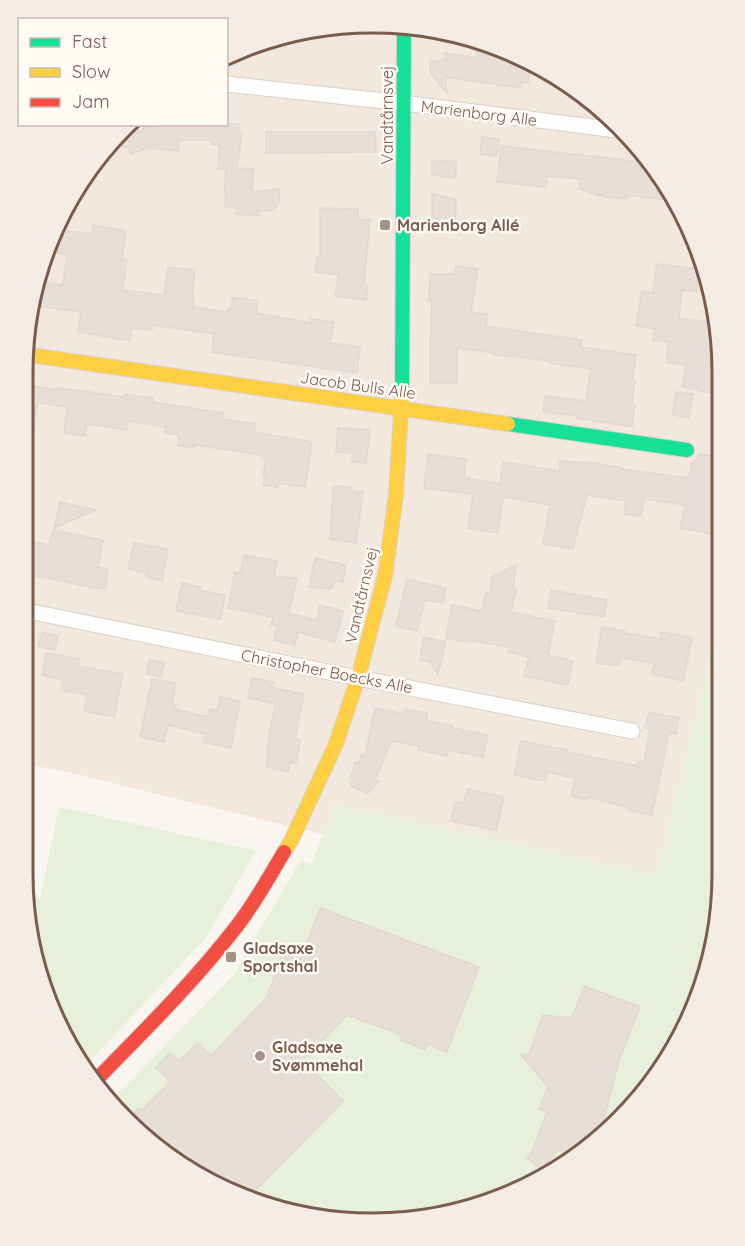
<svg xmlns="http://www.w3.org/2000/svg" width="745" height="1246" font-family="Quicksand,sans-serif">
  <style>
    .residential { fill: #f2e8de }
    .green { fill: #e7f0db }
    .building { fill: #e6ded7; stroke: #e2d8d2; stroke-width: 1.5 }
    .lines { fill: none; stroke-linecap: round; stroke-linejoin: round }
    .street-casing { stroke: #d7d1cb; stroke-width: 17 }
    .fast-casing { stroke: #d9d2cb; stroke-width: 16 }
    .slow-casing { stroke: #d9d2cb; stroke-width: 16 }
    .jam-casing { stroke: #d9d2cb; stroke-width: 16 }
    .street { stroke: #fefefd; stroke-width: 15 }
    .fast { stroke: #16e098; stroke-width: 14 }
    .slow { stroke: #ffcf43; stroke-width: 14 }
    .jam { stroke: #f24e42; stroke-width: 14 }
    .poi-dot { fill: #a69286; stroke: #fffaf3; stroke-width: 2 }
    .labels { text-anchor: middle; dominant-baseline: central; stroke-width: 5; stroke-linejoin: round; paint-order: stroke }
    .street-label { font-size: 16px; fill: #7a5c4d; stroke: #fffaf3 }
    .poi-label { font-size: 16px; font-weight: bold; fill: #7a5c4d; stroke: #fffaf3; text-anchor: start }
    .rim { fill: none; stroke: #7a5c4d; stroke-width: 3 }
  </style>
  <rect width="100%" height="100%" fill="#f9f5f0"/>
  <path class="residential" d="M305 29H441L567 82 635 141 676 198 710 282 722 349V897L354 842 75 774 23 763V349L41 260 82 178 135 125 226 124 227 61Z"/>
  <path class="green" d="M722 576V897L704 986 663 1068 586 1151 485 1205 373 1223 260 1205 160 1151 110 1102 233 976 300 861 312 864 334 804 656 875 703 687Z
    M59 807 256 851 205 939 84 1067 41 986 26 896 40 899Z"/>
  <path class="building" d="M477 44 505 56 504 60 519 62 530 66 528 83 521 82 520 88 445 77 447 93 430 72V61H442V60H445V53L476 58Z
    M154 124H239L238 133H242L237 168 254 169 252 192 279 189 280 202 273 210 259 211 258 216 236 214V207H225L226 194H224L226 169H218L219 145 212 144V140H179L178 151 149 148 130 154V148L114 146 129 130 143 132V127L154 128Z
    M266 132H375L376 152 266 153Z
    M482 137 499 139 497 156 480 154Z
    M501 146 651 163 677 201 627 195 626 199 605 197 579 189 580 179 547 176 546 187 497 182Z
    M432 161H456V178L432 175Z
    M432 194 456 199 455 230 434 231V229H432Z
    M320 208 358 209V220L370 219 364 285H368L366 300 335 296 339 275 315 272 317 257H320Z
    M93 225 126 231 122 259 127 260 123 290 164 295 168 267 195 270 192 295H194L193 307 228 312V308L231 309 233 297 258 301 256 313 311 323V319L334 322 330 343 360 347 357 373 212 352 214 334 153 325 152 330 132 328 130 341 78 332 81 312 32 305 37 281 63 285 67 254 45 252 56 229 91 234Z
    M657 264 698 269 697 291 682 290 679 318 718 324 722 349V395L682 387 686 365 666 362 669 342 653 340 655 329 636 326 642 291 653 293Z
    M456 266 478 269 471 312 487 314 486 326 582 340 580 347 636 355 632 379 635 380 632 404 635 405 632 427 577 418V416L543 412 545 396 586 401 591 369 549 363V361L512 356V357L494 355 495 353 457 348V383H430V336H431L432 301H429L430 274H454Z
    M23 384 56 390V388L70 390V389L124 397 125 394 153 398V402L224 413 223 419 255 424 254 432 312 442 305 487 278 483V487L263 485 265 476H263L266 458H261V455L195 445V448L178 446 179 435 165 433 166 427 128 421 126 430 87 424 85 436 64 433 67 407 38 403 31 443H23Z
    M676 392 693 394 689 418 672 415Z
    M338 428 370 430 366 463 352 462 353 453 336 452Z
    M428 454 466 459 464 478 500 484 503 462 559 471 560 461 596 463 622 468V469L689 478 692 463 697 459 700 454 722 458V473L714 513 721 514 717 535 680 528 685 505 644 499 641 516 624 514 626 501 587 495 573 549 543 544 550 505 503 497 498 533 468 528 473 494 424 488Z
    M333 486 352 487V491L363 492 356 543 330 539Z
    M60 502 96 510 54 528Z
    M53 530 103 540 98 567 108 569 105 589 94 588 23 573V540L49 545Z
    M134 543 168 549 162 581 146 577 147 573 128 569Z
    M244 555 277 561 274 576 297 578 289 613 317 620 320 605 343 611 335 642 298 632 295 645 274 640 277 626 271 625 273 617 228 608 235 572 240 573Z
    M315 558 346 565 343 582 334 581 332 589 309 587Z
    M516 565 513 589H516L511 612 555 621 548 655 573 661 568 685 524 676 529 657 508 652 509 647 468 640V642L446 638 452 605 482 611 486 592 490 593 492 577Z
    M407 579 446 588 443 603 425 600 417 631 396 626Z
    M182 583 201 587 200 590 225 595 221 619 176 611Z
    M551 590 607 600 604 617 548 608Z
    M602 627 625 631 624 633 660 639 661 632 692 638 683 681 652 674 655 663 620 658 619 666 596 663Z
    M42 632 58 636 55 650 38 646Z
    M424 637 446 642 438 675 430 662 420 660Z
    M46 653 79 659 78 666 123 674 114 717 84 711 87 695 61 690 63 680 42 675Z
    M149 660 165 663 161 677 146 674Z
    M252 678 273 682 271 687 304 694 295 739 300 740 296 763 290 762 288 772 266 767 269 748 267 747 275 704 248 698Z
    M152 679 176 683 172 705H176L175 709 208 717 210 709 217 711 220 697 240 701 231 748 203 742 205 734 168 725 164 742 140 737Z
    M375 708 404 714 405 709 427 713 426 720 453 726V728L488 735 483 757 448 750 447 756 418 750 419 746 391 741 375 780 379 781 368 793 350 786 353 779 350 778 356 762 359 763 361 755 365 756Z
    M649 712 679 718 676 734 669 733 652 815 628 810 629 808 619 805 587 797V800L571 796 575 778 546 772 545 781 514 775 521 741 567 750 566 752 637 766 638 761 644 762 650 729 645 728Z
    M467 789 504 797 496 830 451 821 455 802 464 803Z
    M320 908 479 967 447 1052 428 1044 425 1050 400 1040 402 1035 347 1015 303 1061 343 1101 248 1198 160 1151 129 1120 139 1108 142 1110 170 1082 156 1067 170 1053 179 1061 198 1043 211 1056 267 997 282 955 292 958 293 956 301 959Z
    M584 986 640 1007 620 1058 599 1136 586 1151 575 1157 558 1150 542 1170 527 1158 532 1152 547 1112 539 1109 547 1089H550L521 1055 529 1054 543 1015 572 1018Z"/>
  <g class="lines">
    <g class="street-casing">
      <path id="street" d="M226 84 403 103 624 131
        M23 610 358 678 632 731"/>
    </g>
    <g class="fast-casing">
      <path id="fast" d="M402 393 404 29
        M508 424 687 450"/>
    </g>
    <g class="slow-casing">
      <path id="slow" d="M23 354 508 424
        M284 852 291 841 336 744 358 678 385 576 396 495 402 393"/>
    </g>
    <g class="jam-casing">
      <path id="jam" d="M93 1083C143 1032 193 983 237 926 255 903 269 877 284 852"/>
    </g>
    <use href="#street" class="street"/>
    <use href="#fast" class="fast"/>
    <use href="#slow" class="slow"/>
    <use href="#jam" class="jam"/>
  </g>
  <g class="poi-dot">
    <rect x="379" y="219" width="12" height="12" rx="3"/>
    <rect x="225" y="951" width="12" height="12" rx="3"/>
    <circle cx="260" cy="1056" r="6"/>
  </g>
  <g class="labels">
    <g class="street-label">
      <text transform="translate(479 113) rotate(7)">Marienborg Alle</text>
      <text transform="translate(387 115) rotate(-90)">Vandtårnsvej</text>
      <text transform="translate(358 385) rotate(8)">Jacob Bulls Alle</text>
      <text transform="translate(361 595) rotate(-77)">Vandtårnsvej</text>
      <text transform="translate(327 671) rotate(11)">Christopher Boecks Alle</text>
    </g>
    <g class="poi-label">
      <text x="397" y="225">Marienborg Allé</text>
      <text x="243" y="948">Gladsaxe<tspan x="243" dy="18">Sportshal</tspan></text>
      <text x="272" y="1047">Gladsaxe<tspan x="272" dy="18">Svømmehal</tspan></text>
    </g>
  </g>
  <path d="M0 0H745V1246H0ZM372 33H373A339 339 0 0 1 712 372V874A339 339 0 0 1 373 1213H372A339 339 0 0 1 33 874V372A339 339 0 0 1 372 33Z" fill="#f4ede6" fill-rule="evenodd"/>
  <path class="rim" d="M372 33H373A339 339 0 0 1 712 372V874A339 339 0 0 1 373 1213H372A339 339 0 0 1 33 874V372A339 339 0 0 1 372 33Z"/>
  <rect x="18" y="18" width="210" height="108" fill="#fffaf3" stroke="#cabbb1" stroke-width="1.5"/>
  <rect x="30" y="38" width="30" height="9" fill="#16e098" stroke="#cabbb1" stroke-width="1.5"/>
  <text x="72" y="48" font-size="18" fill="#7a5c4d">Fast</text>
  <rect x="30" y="68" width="30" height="9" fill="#ffcf43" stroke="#cabbb1" stroke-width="1.5"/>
  <text x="72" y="78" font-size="18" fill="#7a5c4d">Slow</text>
  <rect x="30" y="98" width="30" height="9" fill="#f24e42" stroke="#cabbb1" stroke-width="1.5"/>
  <text x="72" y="108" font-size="18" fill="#7a5c4d">Jam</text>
</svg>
